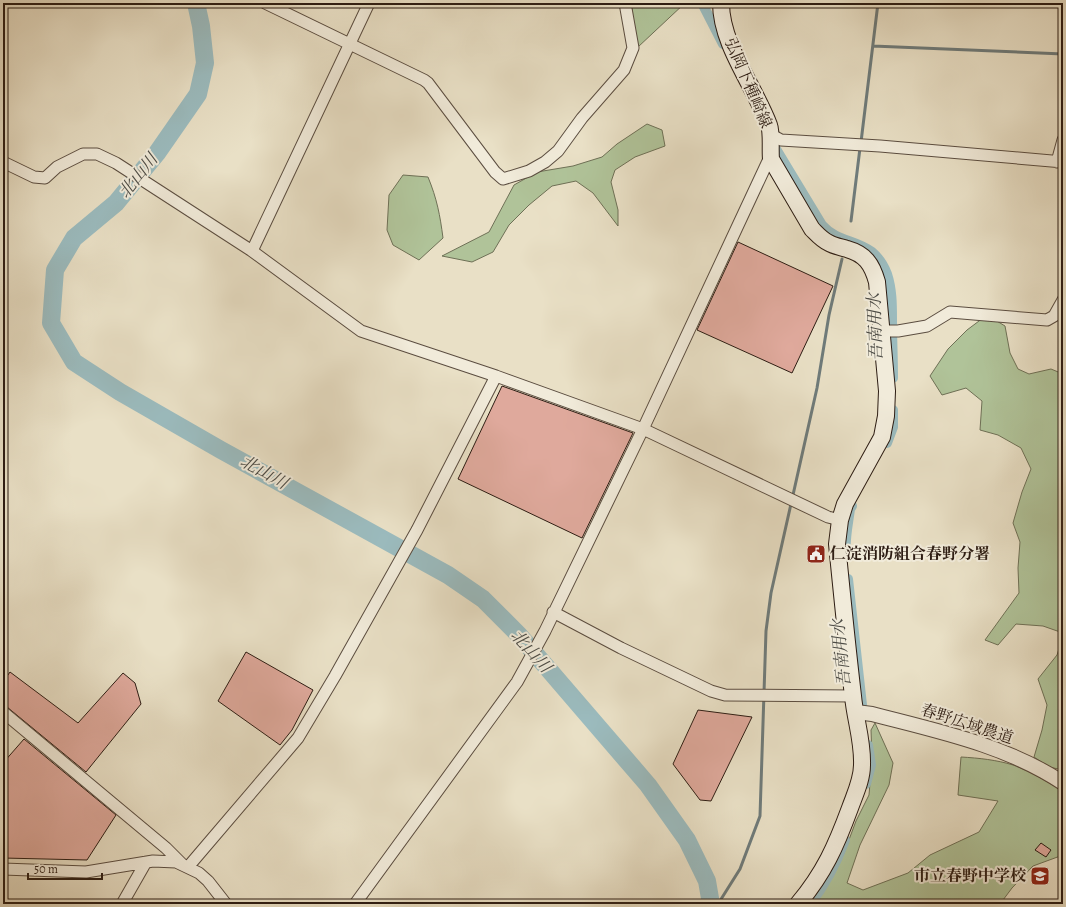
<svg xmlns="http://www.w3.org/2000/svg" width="1066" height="907" font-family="Alegreya,'Noto Serif JP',serif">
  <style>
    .green { fill: #b0c399; stroke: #6e7056 }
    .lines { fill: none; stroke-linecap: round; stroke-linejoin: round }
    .stream { stroke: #6f7b7a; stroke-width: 3 }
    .canal { stroke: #9bbbbe; stroke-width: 10 }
    .river { stroke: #9bbbbe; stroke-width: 18 }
    .building { fill: #dfa99c; stroke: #2c1c13 }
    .minor-casing { stroke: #5b4d40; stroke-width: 13 }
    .tertiary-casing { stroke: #5b4d40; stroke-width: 16 }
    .secondary-casing { stroke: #2c1c13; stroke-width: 18 }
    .minor { stroke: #f1ebda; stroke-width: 11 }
    .tertiary { stroke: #f1ebda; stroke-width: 14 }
    .secondary { stroke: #f1ebda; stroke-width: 16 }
    .labels { text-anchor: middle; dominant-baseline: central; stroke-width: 4; stroke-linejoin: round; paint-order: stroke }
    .street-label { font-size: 16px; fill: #2c1c13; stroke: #f1ebda }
    .poi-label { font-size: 16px; font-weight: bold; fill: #2c1c13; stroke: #f1ebda; text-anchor: start }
    .water-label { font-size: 17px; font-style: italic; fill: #4d4c46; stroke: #f1ebda }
  </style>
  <rect width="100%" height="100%" fill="#e9e0c6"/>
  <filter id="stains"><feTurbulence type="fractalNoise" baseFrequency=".005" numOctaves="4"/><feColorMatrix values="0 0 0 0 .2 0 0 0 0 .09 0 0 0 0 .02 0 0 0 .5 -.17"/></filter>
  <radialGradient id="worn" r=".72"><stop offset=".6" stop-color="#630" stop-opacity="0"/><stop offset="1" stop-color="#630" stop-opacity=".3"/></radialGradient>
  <path class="green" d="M629 3H685L638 47Z
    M647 124 662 130 665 146 635 157 615 170 611 182 618 210V226L593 193 576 181 552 186 529 205 509 225 493 252 472 262 442 256 489 232 514 185 537 172 573 166 602 157 617 144Z
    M403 175 428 177C437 199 440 215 443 238L419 260 393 245 387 230 389 195Z
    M987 315 1005 326 1010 353 1018 369 1029 374 1051 369 1063 374V633L1043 626 1016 624 998 645 985 640 1019 593 1018 568 1020 542 1013 523 1022 492 1031 469 1021 448 998 435 980 430 982 401 966 388 942 395 930 376 948 349 967 330Z
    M1063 636V770L1049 767 1034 757 1042 730 1047 705 1038 679 1057 655Z
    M875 723 893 763 889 785 860 845 847 883 863 890 908 873 930 855 979 832 998 801 958 795 961 757C979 758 997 760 1013 765 1031 771 1047 782 1063 791V855L1033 866 1012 888 1000 904H811L823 892 844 853 856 821 869 795 872 759 871 730Z"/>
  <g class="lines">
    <path class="stream" d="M873 46 1063 54
      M861 142 878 3
      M851 221 860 148
      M718 904 740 869 760 816 766 631 771 593 817 388 829 315 842 259"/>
    <path class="canal" d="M702 3 723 44
      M773 144 822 225C837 242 855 239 872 252 879 258 884 266 887 274 892 289 892 305 892 320 892 339 893 359 893 378
      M887 443 893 427V410
      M846 557C844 541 848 525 850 509L852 506
      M848 579 862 705
      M866 784 871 765 868 745
      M810 904C826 884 836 864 845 840"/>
    <path class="river" d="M196 3 201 26 205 63 198 94 157 153 116 203 74 238 55 270 51 323 74 362 120 392 221 450 448 575 483 599 519 635 648 785 687 840 707 881 711 904"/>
  </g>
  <path class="building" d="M738 242 833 286 792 373 697 330Z
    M502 386 633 433 582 538 458 479Z
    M246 652 313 690 292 730 280 745 218 701Z
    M10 672 78 723 123 673 135 683 141 704 86 772 7 707 3 705V682Z
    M698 710 752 717 711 801 700 800 673 764Z
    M24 739 116 815 87 860 3 858V763Z
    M1041 843 1051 850 1046 857 1035 850Z"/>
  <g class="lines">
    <g class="minor-casing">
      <path id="minor" d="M265 3 424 80 428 83 495 172 503 179 529 171 545 162 558 151 582 118 624 70 633 48 625 3
        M770 134 781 140 880 146 1063 162
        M3 162 34 177 45 178 57 167 83 154H97L116 163 252 251 361 331 496 376 643 429 828 517 840 520
        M1057 162 1063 140
        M252 251 369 3
        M881 331H898L927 326 950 312 1047 320 1054 316 1063 300
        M553 612 621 648 711 691 725 695 853 696
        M3 712 166 848 182 864
        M188 867 298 738 335 676 417 530 496 376
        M3 869 86 872 153 861 176 862 199 873 208 881 226 904
        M122 904 146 862
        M355 904 517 682 545 631 643 429 768 161 771 159"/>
    </g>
    <g class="tertiary-casing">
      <path id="tertiary" d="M856 712 872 714C937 731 1006 745 1063 783"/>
    </g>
    <g class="secondary-casing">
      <path id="secondary" d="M721 3C721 45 755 87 769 125 772 133 770 150 771 159L812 229C817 234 822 240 829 243 834 246 841 247 847 249 865 254 872 264 877 282L887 391 886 416 882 437 845 504 840 520 837 544C842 595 847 645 853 696 855 719 863 741 862 765 862 780 855 794 850 808 836 846 824 873 798 904"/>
    </g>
    <use href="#minor" class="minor"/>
    <use href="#tertiary" class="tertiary"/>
    <use href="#secondary" class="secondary"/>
  </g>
  <defs>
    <g id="civic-square" transform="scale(1)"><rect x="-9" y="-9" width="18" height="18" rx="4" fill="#8f2418" stroke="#f1ebda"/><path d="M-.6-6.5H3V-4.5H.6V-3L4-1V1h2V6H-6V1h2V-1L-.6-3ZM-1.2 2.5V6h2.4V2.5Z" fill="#fff"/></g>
    <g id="school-square" transform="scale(1)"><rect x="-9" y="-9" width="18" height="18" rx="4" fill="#8f2418" stroke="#f1ebda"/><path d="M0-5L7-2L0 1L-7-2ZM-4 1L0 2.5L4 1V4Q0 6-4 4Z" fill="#fff"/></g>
  </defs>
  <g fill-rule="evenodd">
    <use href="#civic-square" x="816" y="554"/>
    <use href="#school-square" x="1040" y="876"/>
  </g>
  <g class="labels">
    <g class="street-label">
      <text transform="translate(748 83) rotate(67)">弘岡下種崎線</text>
      <text transform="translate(967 724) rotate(18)">春野広域農道</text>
    </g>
    <g class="poi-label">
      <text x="830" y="554">仁淀消防組合春野分署</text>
      <text x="1026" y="876" text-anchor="end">市立春野中学校</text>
    </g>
    <g class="water-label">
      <text transform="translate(138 176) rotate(-51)">北山川</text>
      <text transform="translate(875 327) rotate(-92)">吾南用水</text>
      <text transform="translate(264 472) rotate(29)">北山川</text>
      <text transform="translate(531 651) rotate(48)">北山川</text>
      <text transform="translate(841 653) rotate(-96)">吾南用水</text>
    </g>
  </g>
  <rect width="1066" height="907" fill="none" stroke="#e9e0c6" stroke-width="16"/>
  <rect x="4" y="4" width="1058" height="899" fill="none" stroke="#2c1c13" stroke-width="2"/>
  <rect x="8" y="8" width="1050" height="891" fill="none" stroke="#2c1c13"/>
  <path d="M28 873v6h74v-6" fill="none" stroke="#2c1c13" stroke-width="2"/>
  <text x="34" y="873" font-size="12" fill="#2c1c13" stroke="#f1ebda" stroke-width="3" paint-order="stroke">50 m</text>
  <rect width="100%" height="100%" filter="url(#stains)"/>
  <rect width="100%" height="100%" fill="url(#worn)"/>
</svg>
